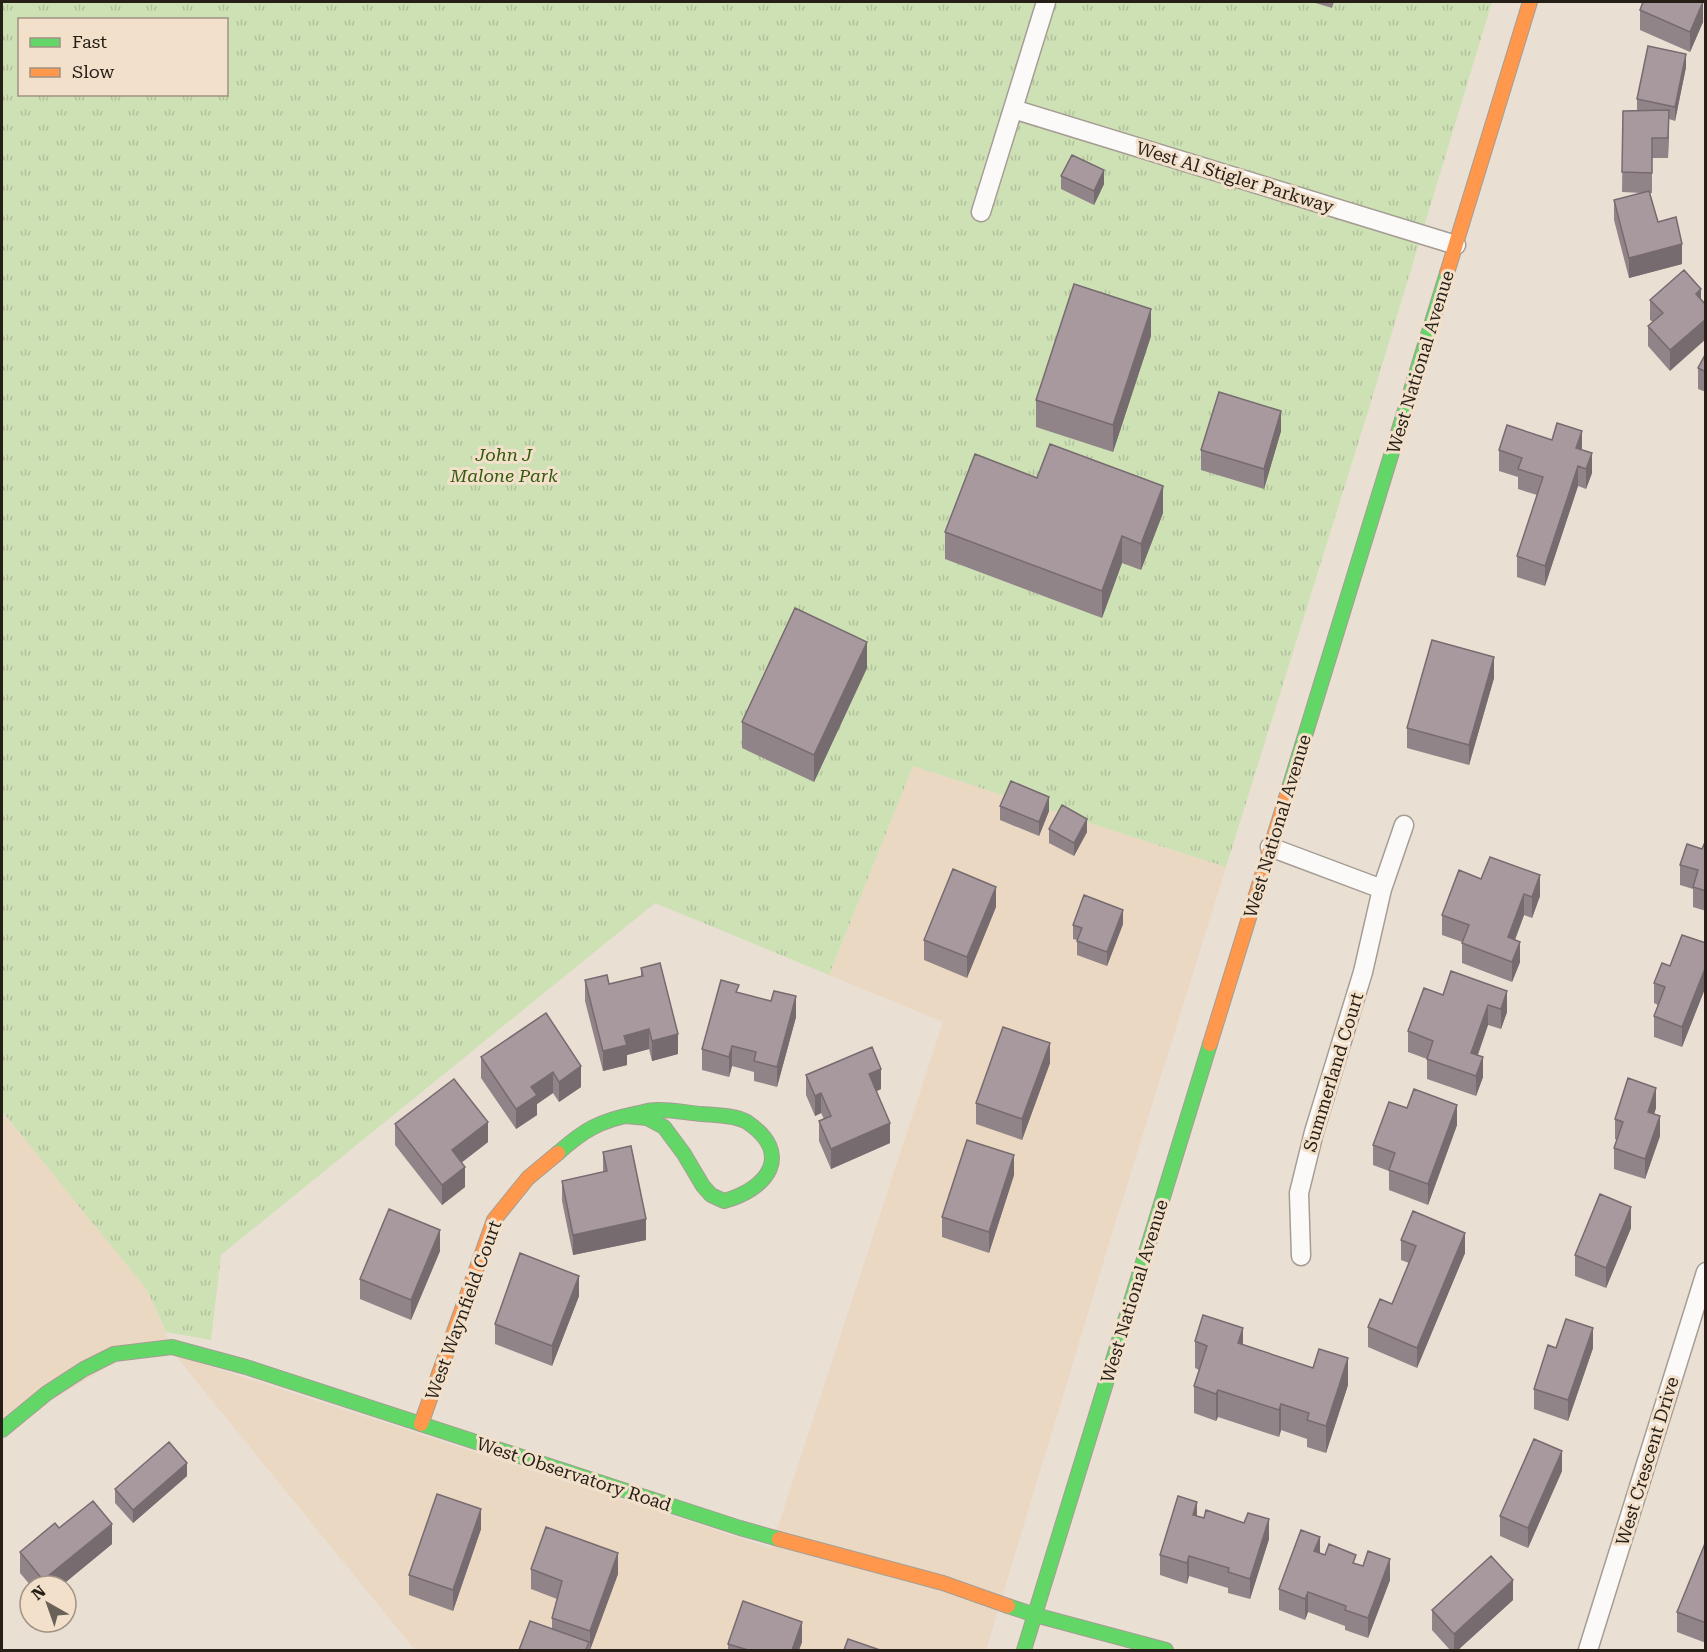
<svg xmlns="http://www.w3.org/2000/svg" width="1707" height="1652" font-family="'Roboto Serif',serif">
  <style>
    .built { fill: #ead8c3 }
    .park { fill: url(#park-tufts); fill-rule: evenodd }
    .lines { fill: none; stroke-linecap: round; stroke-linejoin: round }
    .street-casing { stroke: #a59d94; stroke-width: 21 }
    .fast-casing { stroke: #a59d94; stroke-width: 16 }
    .slow-casing { stroke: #a59d94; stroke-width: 16 }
    .street { stroke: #fcfaf8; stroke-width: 18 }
    .fast { stroke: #63d668; stroke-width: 14 }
    .slow { stroke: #ff974d; stroke-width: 14 }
    .wall { fill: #908489 }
    .shaded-wall { fill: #766b6f }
    .building { fill: #a8999f; stroke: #766b6f; stroke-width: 1.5 }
    .labels { text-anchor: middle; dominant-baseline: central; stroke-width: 6; stroke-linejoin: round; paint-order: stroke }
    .street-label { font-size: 18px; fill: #261f17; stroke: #f2e0ca }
    .park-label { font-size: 18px; font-style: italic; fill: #325a0c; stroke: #f2e0ca }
  </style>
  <defs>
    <pattern id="park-tufts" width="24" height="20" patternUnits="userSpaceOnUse" patternTransform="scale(1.5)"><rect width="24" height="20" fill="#cee1b5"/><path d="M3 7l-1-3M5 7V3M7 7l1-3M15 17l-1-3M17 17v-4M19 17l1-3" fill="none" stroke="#b1c19b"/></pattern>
  </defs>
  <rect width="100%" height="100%" fill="#e9dfd3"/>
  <path class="built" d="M913 766 1226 867 1111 1237 986 1650H415L175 1355 771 1548 943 1022 829 975Z
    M2 1111 147 1290 172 1347 137 1349 2 1430Z"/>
  <path class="park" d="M2 2H1492L1370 405 1226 867 913 766 829 975 655 903 221 1255 211 1340 166 1332 147 1290 2 1111ZM20 20H226V94H20Z"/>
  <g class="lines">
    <g class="street-casing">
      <path id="street" d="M1013 109 1456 245
        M981 212 1046 2
        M1270 847 1382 889
        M1301 1256 1299 1193 1314 1132 1363 972 1382 889 1404 825
        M1588 1650 1706 1272"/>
    </g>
    <g class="fast-casing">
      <path id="fast" d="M1289 788 1447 273
        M558 1153C584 1130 599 1121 634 1114 641 1113 649 1110 656 1110 671 1109 687 1113 702 1114 715 1115 736 1115 747 1122 794 1154 768 1189 724 1201L711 1195 703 1186 684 1154 664 1127 647 1118 626 1116
        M2 1430 47 1393 84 1369 114 1354 172 1347 246 1367 740 1528 779 1539
        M1008 1606 1035 1615 1166 1650
        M1024 1650 1210 1044"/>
    </g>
    <g class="slow-casing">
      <path id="slow" d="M1447 273 1530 2
        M1210 1044 1289 788
        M421 1424 494 1220 528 1178 558 1153
        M779 1539 943 1583 1008 1606"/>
    </g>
    <use href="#street" class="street"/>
    <use href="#fast" class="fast"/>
    <use href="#slow" class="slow"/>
  </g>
  <path class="wall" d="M1312 2H1334L1332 8Z
    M1640 10 1703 22 1690 52 1640 30Z
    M1686 67 1675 121 1669 119 1668 158H1652V193H1650L1658 222 1682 264 1629 278 1614 220V200L1642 193 1622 192 1623 111H1637V99Z
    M1061 176 1104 184 1094 205 1061 189Z
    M1650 300H1701L1670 371 1648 346V326L1653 322 1650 320Z
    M1151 336 1113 452 1036 427V400Z
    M1706 353V392L1698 389V368Z
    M1281 431 1264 489 1201 470V450Z
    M1499 450H1582L1592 473 1586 489 1578 486 1545 586 1517 577V556L1537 495 1518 489V477L1499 471Z
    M1037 478 1163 513 1141 570 1122 563 1102 618 945 559V532Z
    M867 668 814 782 742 748V722Z
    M1494 678 1469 765 1407 748V728Z
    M1000 806 1049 811 1039 836 1000 820Z
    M1049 829 1087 832 1074 856 1049 843Z
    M1706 840V911L1693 907V889L1680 885V865L1702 849Z
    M1481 879 1540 896 1532 918 1524 915 1515 940 1520 962 1512 982 1462 963V942L1442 935V915Z
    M996 907 967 978 924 960V940Z
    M1123 924 1107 966 1077 955V940L1073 939V925Z
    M1706 943V986L1682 1047 1654 1037V1016L1658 1005 1654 1003V983L1670 966Z
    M641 968 678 1054 652 1061 649 1049 627 1055V1065L603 1071 585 1001V980L609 984 641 976Z
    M1451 971 1507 1012 1501 1029 1488 1025 1478 1055 1483 1077 1476 1096 1427 1079V1059L1408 1052V1031L1443 995Z
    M739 993 796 1017 777 1087 754 1081V1072L732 1066 729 1077 702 1070V1049Z
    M546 1013 581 1087 559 1102 553 1093 537 1104V1115L516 1129 481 1078V1057Z
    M1050 1063 1022 1140 976 1124V1103Z
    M806 1075 881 1089 877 1091 890 1143 831 1169 819 1141V1121L824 1119 821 1113 815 1116 806 1095Z
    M1656 1108 1654 1114 1660 1136 1645 1179 1614 1169V1148L1617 1140 1615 1139V1119Z
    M395 1124 488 1142 462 1162 465 1187 442 1205 395 1145Z
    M1457 1125 1428 1205 1389 1190V1171L1373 1165V1145Z
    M603 1152 646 1240 573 1255 562 1201V1181L603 1172Z
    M1014 1175 989 1253 942 1237V1217Z
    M1631 1228 1606 1288 1575 1276V1255Z
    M1401 1240 1465 1253 1417 1368 1368 1347V1327L1392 1304 1409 1263 1401 1260Z
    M440 1251 411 1320 360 1299V1279Z
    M579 1296 552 1366 495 1344V1324Z
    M1195 1341 1243 1345 1348 1385 1326 1453 1307 1447V1439L1281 1430 1279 1437 1218 1417 1216 1421 1194 1413V1386L1199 1370 1195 1368Z
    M1556 1348H1593L1568 1421 1534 1409V1389Z
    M1562 1471 1528 1548 1500 1536V1516Z
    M187 1476 133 1523 115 1503V1489Z
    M1197 1516 1269 1539 1250 1599 1228 1593V1588L1189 1576 1187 1584 1160 1575V1555Z
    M59 1528 112 1544 61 1586H31L20 1573V1552Z
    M481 1529 453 1611 409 1595V1575Z
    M1706 1541V1643L1677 1632V1612Z
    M1320 1553 1356 1564 1390 1580 1368 1638 1345 1630V1626L1308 1612 1305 1620 1279 1610V1589Z
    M531 1569 618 1574 590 1650H519L552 1629V1618L557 1599 531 1589Z
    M1513 1600 1458 1650H1450L1432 1630V1610Z
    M802 1642 799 1650H728V1644Z"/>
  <path class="shaded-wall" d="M1703 2V22L1690 52V32Z
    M1686 54V67L1675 121V107Z
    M1669 110V131L1668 158V138Z
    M1104 170V184L1094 205V191Z
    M1682 244V264L1629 278V258Z
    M1701 289V309L1696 294Z
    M1151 309V336L1113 452V425Z
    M1706 319V339L1670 371V350Z
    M1281 411V431L1264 489V469Z
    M1582 431V451L1576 448Z
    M1592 453V473L1586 489V469Z
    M1578 466V486L1545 586V566Z
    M1163 486V513L1141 570V544Z
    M1122 536V563L1102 618V591Z
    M867 642V668L814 782V755Z
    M1494 657V678L1469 765V745Z
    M1049 797V811L1039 836V822Z
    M1087 819V832L1074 856V843Z
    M1540 875V896L1532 918V897Z
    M996 887V907L967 978V957Z
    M1524 894V915L1508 958V937Z
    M1123 910V924L1107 966V952Z
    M1520 942V962L1512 982V962Z
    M1706 966V986L1682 1047V1027Z
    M1507 991V1012L1501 1029V1009Z
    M796 996V1017L777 1087V1067Z
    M1488 1005V1025L1471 1073V1053Z
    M649 1029V1049L627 1055V1065L603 1071V1051L624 1036Z
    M678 1034V1054L652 1061V1041Z
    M1050 1043V1063L1022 1140V1119Z
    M732 1046V1066L729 1077V1057Z
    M1483 1057V1077L1476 1096V1076Z
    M581 1066V1087L559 1102V1082Z
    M881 1069V1089L869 1094V1074Z
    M553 1072V1093L537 1104V1115L516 1129V1109L531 1087Z
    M1656 1088V1108L1648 1132V1112Z
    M821 1093V1113L815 1116V1096Z
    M1457 1105V1125L1428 1205V1184Z
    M1660 1116V1136L1645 1179V1159Z
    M488 1122V1142L452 1170V1150Z
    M890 1123V1143L831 1169V1149Z
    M1014 1155V1175L989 1253V1232Z
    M465 1167V1187L442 1205V1185Z
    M1631 1207V1228L1606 1288V1268Z
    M646 1219V1240L573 1255V1235Z
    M440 1230V1251L411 1320V1300Z
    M1465 1233V1253L1417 1368V1348Z
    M579 1276V1296L552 1366V1346Z
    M1243 1328V1355L1238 1343Z
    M1593 1328V1348L1568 1421V1400Z
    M1348 1358V1385L1326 1453V1426Z
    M1218 1390V1417L1216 1421V1394Z
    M1281 1404V1430L1279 1437V1410Z
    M1562 1451V1471L1528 1548V1528Z
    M187 1463V1476L133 1523V1510Z
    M1197 1502V1522L1193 1515Z
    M481 1509V1529L453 1611V1590Z
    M1269 1519V1539L1250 1599V1579Z
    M112 1524V1544L61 1586H43V1580Z
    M1320 1537V1558L1314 1551Z
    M618 1553V1574L590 1650V1631Z
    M1189 1556V1576L1187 1584V1563Z
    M1390 1559V1580L1368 1638V1618Z
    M1513 1580V1600L1458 1650H1454V1634Z
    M1308 1592V1612L1305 1620V1599Z
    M802 1622V1642L799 1650H792Z"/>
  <path class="building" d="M1643 2H1703L1690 32 1640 10Z
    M1648 46 1686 54 1675 107 1637 99Z
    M1669 110 1668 138H1652V173L1622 172 1623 111Z
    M1072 155 1104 170 1094 191 1061 176Z
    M1649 191 1658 222 1676 217 1682 244 1629 258 1614 200Z
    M1684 270 1701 289 1696 294 1706 305V319L1670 350 1648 326 1663 313 1650 300Z
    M1074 284 1151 309 1113 425 1036 400Z
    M1706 353V372L1698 368Z
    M1219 392 1281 411 1264 469 1201 450Z
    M1557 423 1582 431 1576 448 1592 453 1586 469 1578 466 1545 566 1517 556 1543 477 1518 469 1522 458 1499 450 1507 425 1552 440Z
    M1050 444 1163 486 1141 544 1122 536 1102 591 945 532 975 454 1037 478Z
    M795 608 867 642 814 755 742 722Z
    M1432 640 1494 657 1469 745 1407 728Z
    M1011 781 1049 797 1039 822 1000 806Z
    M1062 805 1087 819 1074 843 1049 829Z
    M1706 840V891L1693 887 1698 870 1680 865 1687 844 1702 849Z
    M1490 857 1540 875 1532 897 1524 894 1508 937 1520 942 1512 962 1462 943 1469 925 1442 915 1459 870 1481 879Z
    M953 869 996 887 967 957 924 940Z
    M1084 895 1123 910 1107 952 1077 941 1082 928 1073 925Z
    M1682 935 1706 943V966L1682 1027 1654 1016 1665 987 1654 983 1662 963 1670 966Z
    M660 963 678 1034 652 1041 649 1029 624 1036 627 1045 603 1051 585 980 607 975 609 984 643 976 641 968Z
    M1451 971 1507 991 1501 1009 1488 1005 1471 1053 1483 1057 1476 1076 1427 1059 1433 1041 1408 1031 1424 988 1443 995Z
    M721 980 739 985 736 992 771 1001 774 991 796 996 777 1067 754 1061 756 1052 732 1046 729 1057 702 1049Z
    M546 1013 581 1066 559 1082 553 1072 531 1087 537 1095 516 1109 481 1057Z
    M1003 1027 1050 1043 1022 1119 976 1103Z
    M872 1047 881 1069 869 1074 890 1123 831 1149 819 1121 831 1116 821 1093 815 1096 806 1075Z
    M1628 1078 1656 1088 1648 1112 1660 1116 1645 1159 1614 1148 1623 1122 1615 1119Z
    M454 1079 488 1122 452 1150 465 1167 442 1185 395 1124Z
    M1414 1089 1457 1105 1428 1184 1389 1170 1395 1153 1373 1145 1389 1102 1407 1108Z
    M967 1140 1014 1155 989 1232 942 1217Z
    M631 1146 646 1219 573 1235 562 1181 607 1171 603 1152Z
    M1600 1194 1631 1207 1606 1268 1575 1255Z
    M389 1209 440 1230 411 1300 360 1279Z
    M1413 1211 1465 1233 1417 1348 1368 1327 1380 1299 1392 1304 1416 1246 1401 1240Z
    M520 1253 579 1276 552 1346 495 1324Z
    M1203 1315 1243 1328 1238 1343 1313 1368 1319 1349 1348 1358 1326 1426 1307 1420 1309 1413 1281 1404 1279 1410 1218 1390 1216 1394 1194 1386 1207 1346 1195 1341Z
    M1566 1319 1593 1328 1568 1400 1534 1389 1548 1345 1556 1348Z
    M1534 1439 1562 1451 1528 1528 1500 1516Z
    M169 1442 187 1463 133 1510 115 1489Z
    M437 1494 481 1509 453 1590 409 1575Z
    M1178 1496 1197 1502 1193 1515 1204 1518 1206 1510 1244 1523 1248 1513 1269 1519 1250 1579 1228 1572 1229 1568 1189 1556 1187 1563 1160 1555Z
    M93 1501 112 1524 43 1580 20 1552 55 1523 59 1528Z
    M546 1527 618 1553 590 1631 552 1618 562 1581 531 1569Z
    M1301 1530 1320 1537 1314 1551 1325 1555 1329 1544 1356 1555 1353 1563 1363 1566 1368 1551 1390 1559 1368 1618 1345 1610 1346 1606 1308 1592 1305 1599 1279 1589Z
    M1706 1541V1623L1677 1612Z
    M1491 1556 1513 1580 1454 1634 1432 1610Z
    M743 1601 802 1622 792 1650H748L728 1644Z
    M530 1621 589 1642 586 1650H519Z
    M848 1639 880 1650H844Z"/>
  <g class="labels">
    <g class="street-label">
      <text transform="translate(1235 177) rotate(17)">West Al Stigler Parkway</text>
      <text transform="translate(1420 362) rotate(-73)">West National Avenue</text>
      <text transform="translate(1277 826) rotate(-73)">West National Avenue</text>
      <text transform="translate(1333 1072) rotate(-73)">Summerland Court</text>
      <text transform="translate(1134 1291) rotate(-73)">West National Avenue</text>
      <text transform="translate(463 1310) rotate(-70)">West Waynfield Court</text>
      <text transform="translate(1647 1461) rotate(-73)">West Crescent Drive</text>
      <text transform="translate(574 1474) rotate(18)">West Observatory Road</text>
    </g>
    <g class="park-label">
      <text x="504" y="454">John J<tspan x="504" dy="21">Malone Park</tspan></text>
    </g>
  </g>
  <rect width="1707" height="1652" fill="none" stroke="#261f17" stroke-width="6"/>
  <rect x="18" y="18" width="210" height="78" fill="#f2e0ca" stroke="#a09382" stroke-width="1.5"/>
  <rect x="30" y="38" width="30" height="9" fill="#63d668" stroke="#a09382" stroke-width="1.5"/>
  <text x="72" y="48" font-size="18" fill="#261f17">Fast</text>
  <rect x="30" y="68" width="30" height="9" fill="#ff974d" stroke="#a09382" stroke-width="1.5"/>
  <text x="72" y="78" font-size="18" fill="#261f17">Slow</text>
  <g transform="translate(48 1604) rotate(320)"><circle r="28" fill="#f2e0ca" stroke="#a09382" stroke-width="1.5"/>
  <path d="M0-4.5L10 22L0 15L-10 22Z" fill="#6a6259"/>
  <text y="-9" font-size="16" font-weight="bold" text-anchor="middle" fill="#261f17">N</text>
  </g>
</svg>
